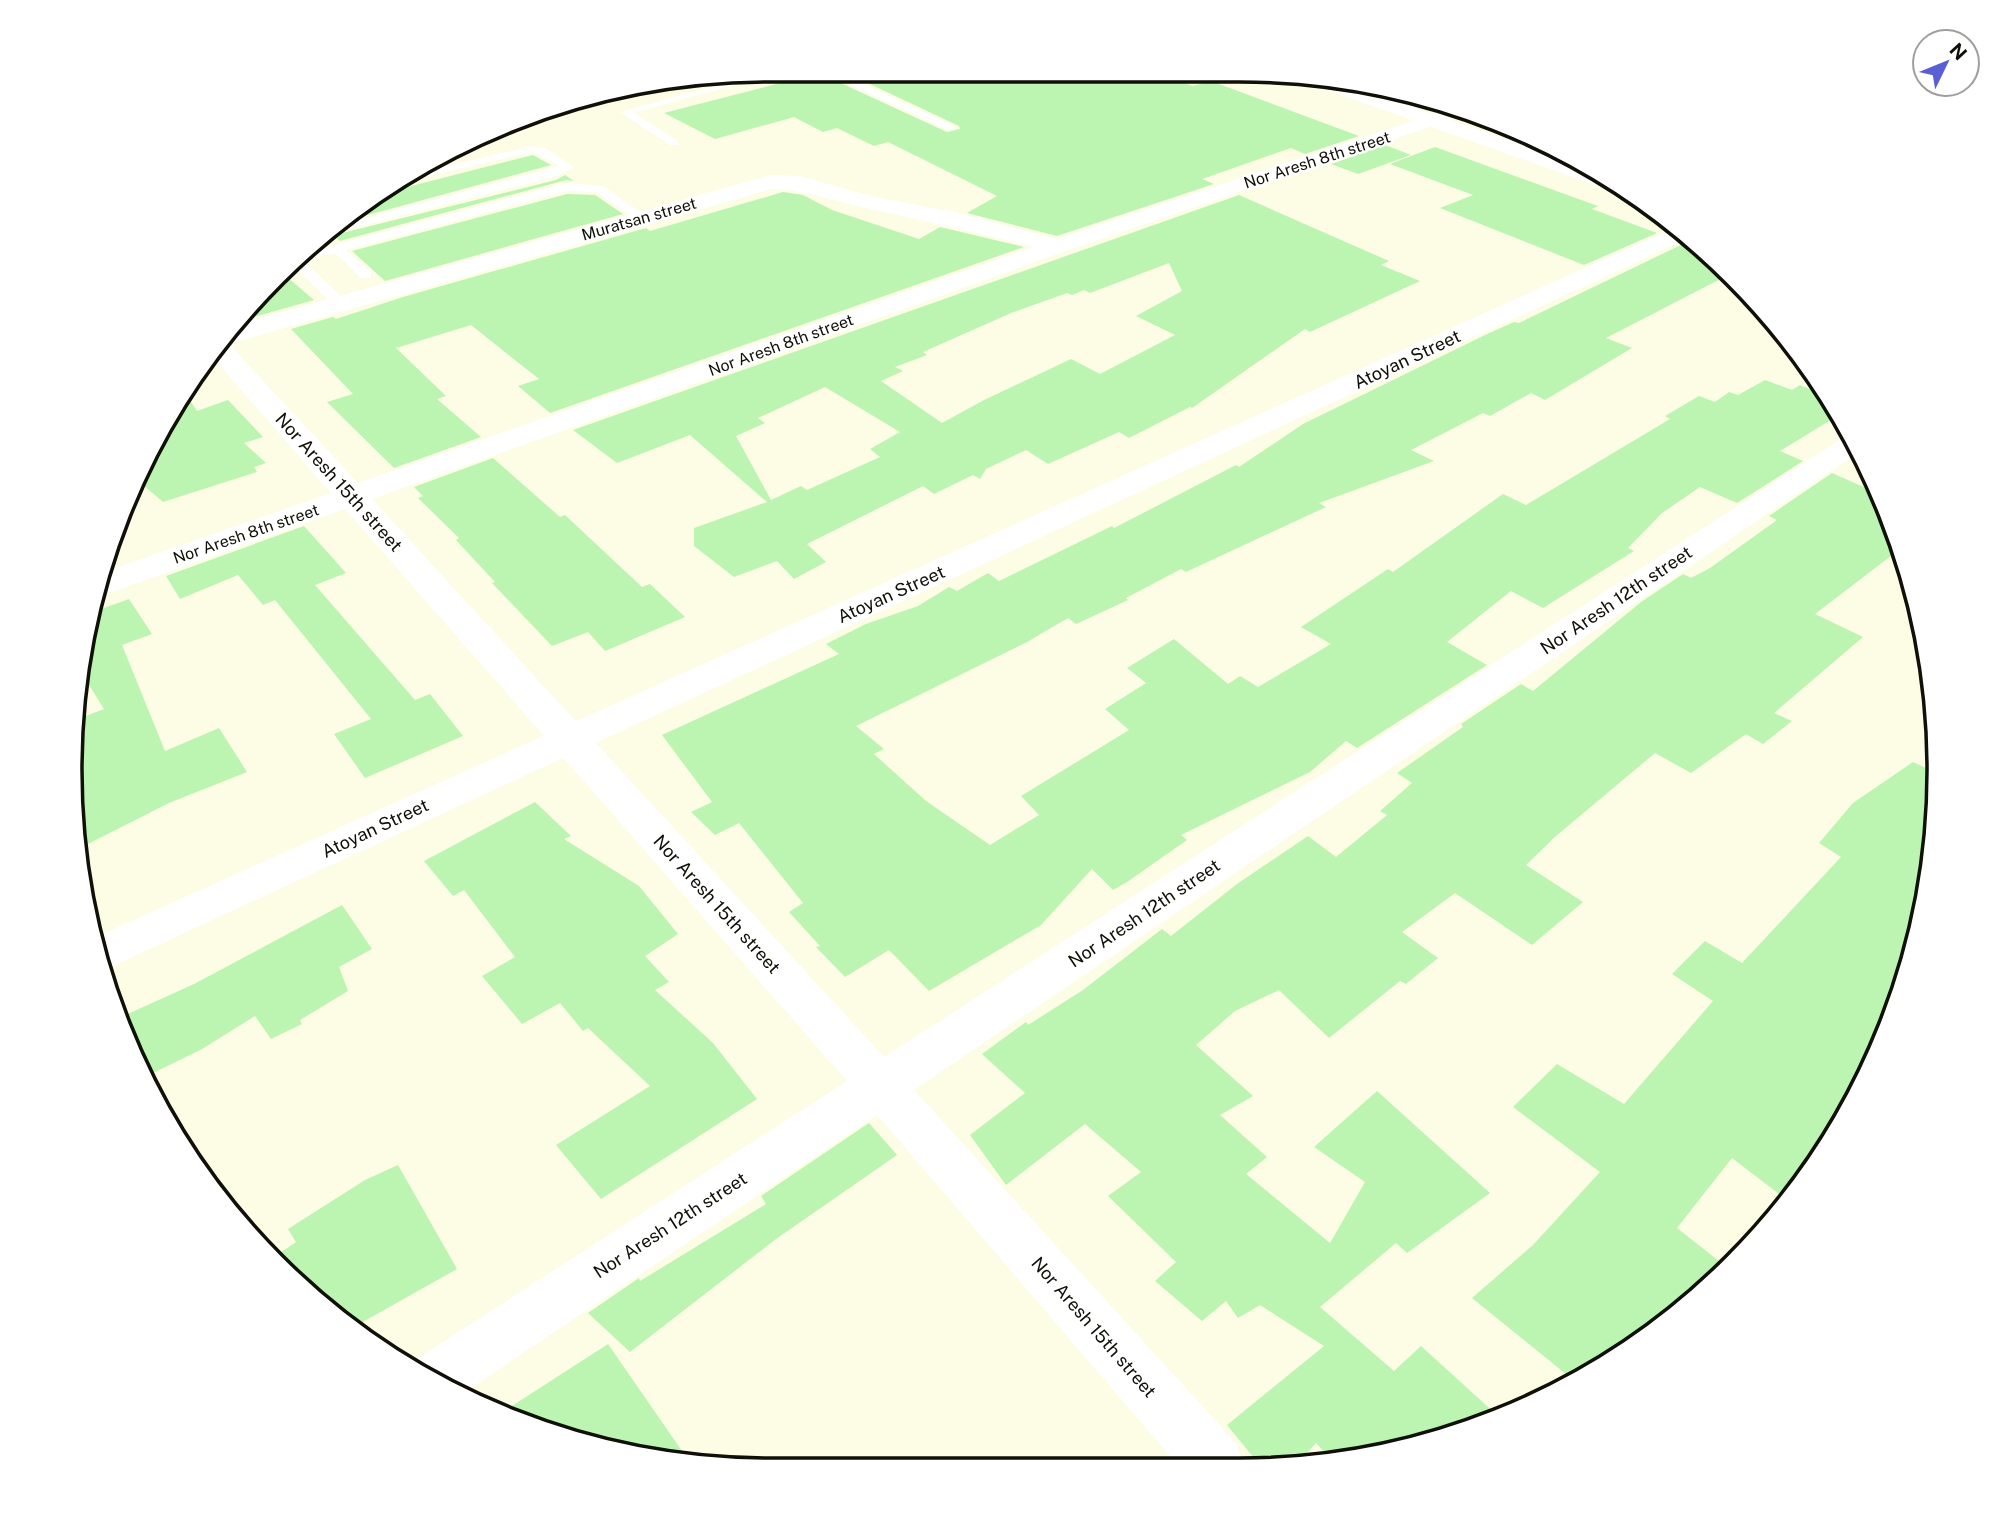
<svg xmlns="http://www.w3.org/2000/svg" width="2009" height="1540" font-family="'Public Sans',sans-serif">
  <style>
    .building { fill: #bcf5b1; fill-rule: evenodd }
    .lines { fill: none; stroke-linecap: round; stroke-linejoin: round }
    .path { stroke: #969685; stroke-width: 2; stroke-dasharray: 3.5 2; stroke-linecap: butt }
    .lane { fill: #fff; fill-rule: evenodd }
    .street { fill: #fff; fill-rule: evenodd }
    .secondary { fill: #fff; fill-rule: evenodd }
    .primary { fill: #fff; fill-rule: evenodd }
    .labels { text-anchor: middle; dominant-baseline: central; stroke-width: 5; stroke-linejoin: round; paint-order: stroke }
    .far-street-label { font-size: 16px; fill: #101008; stroke: #fff }
    .street-label { font-size: 18px; fill: #101008; stroke: #fff }
    .rim { fill: none; stroke: #101008; stroke-width: 3.5 }
  </style>
  <rect width="100%" height="100%" fill="#fdfce4"/>
  <path class="building" d="M840 70 1150 71 1193 86 1211 81 1359 136 1305 154 1291 148 1202 179 1214 184 1057 236 967 213 997 196 888 142 874 146 837 128 823 132 794 117 715 139 664 113 819 73 947 132 960 129 959 126Z
    M1385 145 1411 155 1358 174 1331 164Z
    M1435 147 1598 206 1592 209 1657 233 1584 265 1440 208 1473 195 1390 164Z
    M533 155 551 165 346 221 380 194Z
    M565 175 574 181 566 180 340 241 334 235 556 180Z
    M783 192 803 195 832 210 919 239 940 227 1024 247 550 413 518 386 539 379 471 325 396 348 446 396 437 399 481 437 394 468 327 402 353 394 291 329 333 317 336 319 403 297 646 228 650 231Z
    M567 194 595 195 623 214 385 281 352 251Z
    M1239 195 1389 261 1381 265 1420 281 1310 332 1305 329 1192 408 1190 407 1129 438 1119 432 1048 464 1026 450 986 469 980 479 973 475 934 494 923 486 807 544 826 562 794 579 777 561 734 577 694 546V528L767 502 690 435 617 463 573 430ZM1169 263 1182 291 1136 316 1175 335 1100 374 1071 359 984 400 942 423 881 381 903 371 895 367 927 355 923 352 1011 313 1067 293 1072 295 1084 290 1090 293ZM825 387 900 432 870 449 880 457 807 490 801 486 771 500 736 436 765 423 758 418Z
    M1685 243 1702 249 1732 273 1606 338 1632 348 1545 400 1531 393 1490 416 1483 413 1411 450 1434 461 1319 503 1326 507 1186 572 1181 569 1126 598 1128 600 1076 624 1068 618 1027 642 856 726 884 749 874 754 926 801 990 845 1039 815 1021 796 1129 730 1105 709 1146 683 1127 668 1174 639 1228 684 1240 676 1258 687 1331 644 1301 627 1388 569 1393 572 1503 494 1526 505 1670 419 1665 416 1699 396 1715 402 1729 392 1738 395 1765 380 1792 390 1800 385 1829 397 1839 415 1780 451 1803 461 1737 503 1700 487 1662 513 1628 548 1634 551 1543 608 1511 591 1447 642 1487 665 1357 748 1346 741 1310 772 1181 835 1187 840 1127 882 1113 890 1092 869 1041 925 929 991 889 950 845 977 816 947 820 946 789 912 803 903 739 823 715 835 691 812 712 802 662 735 839 654 826 644 866 624 918 606 949 587 957 591 988 573 999 581 1112 526 1114 528 1236 465 1239 467 1303 424 1485 335 1514 322 1519 323Z
    M280 271 314 300 236 322 275 275Z
    M183 390 197 411 228 400 263 437 244 443 266 463 254 467 257 472 163 502 136 479 142 460Z
    M493 458 560 517 565 515 642 587 650 584 685 617 605 651 588 632 552 646 492 583 495 582 456 540 459 538 418 498 423 496 414 487Z
    M1832 473 1882 495 1900 549 1815 614 1863 637 1774 713 1792 721 1763 744 1746 734 1691 773 1655 753 1556 836 1526 865 1583 902 1532 945 1455 893 1402 932 1438 958 1406 984 1400 981 1329 1038 1279 990 1235 1011 1196 1045 1253 1096 1220 1115 1267 1157 1246 1174 1330 1243 1365 1182 1314 1147 1377 1091 1490 1193 1407 1253 1396 1243 1320 1307 1394 1371 1421 1346 1498 1416 1464 1433 1334 1463 1316 1443 1297 1464H1259L1227 1425 1324 1346 1260 1305 1238 1318 1226 1301 1202 1321 1155 1281 1176 1262 1108 1196 1141 1172 1085 1124 1006 1185 970 1135 1025 1093 982 1054 1026 1022 1028 1025 1083 990 1162 929 1171 936 1237 884 1308 836 1336 857 1387 815 1380 811 1412 783 1397 773 1463 727 1461 724 1521 684 1533 691 1641 602 1683 574 1691 578 1710 568 1777 520 1769 516Z
    M304 526 346 573 315 585 415 700 430 694 463 736 365 778 334 734 371 719 275 600 263 605 238 575 180 599 166 576Z
    M129 599 152 634 122 645 165 751 219 728 247 772 169 803 78 849 71 815 78 719 104 709 81 672 84 633 90 613Z
    M1913 762 1939 774 1925 907 1886 1038 1821 1159 1787 1200 1732 1158 1677 1228 1729 1269 1628 1352 1572 1379 1472 1298 1533 1245 1600 1172 1513 1107 1557 1064 1624 1104 1713 1001 1672 974 1705 941 1742 963 1841 857 1819 843 1853 803Z
    M535 802 571 836 564 839 639 886 678 934 645 956 669 982 655 990 713 1043 757 1099 601 1199 556 1145 650 1086 588 1028 583 1031 560 1003 522 1024 482 976 515 957 464 890 453 896 424 861Z
    M342 905 372 949 339 967 348 991 300 1020 302 1024 271 1039 255 1016 202 1049 147 1076 119 1018 194 984Z
    M869 1123 897 1155 776 1239 630 1352 588 1313 639 1278 640 1281 766 1204 761 1196Z
    M398 1165 457 1269 352 1328 308 1296 274 1257 296 1242 288 1229 365 1180Z
    M608 1344 691 1464H678L545 1433 501 1413Z"/>
  <g class="lines">
    <path class="path" d="M1262 71 1275 76"/>
    <path class="lane" d="M771 70H788L634 113 678 141V145H670L620 112Z
      M819 70H833L958 128 948 130Z
      M533 146 545 148 574 167 555 177 329 234 340 225 559 166 533 152 394 184 404 176Z
      M567 183 603 186 649 218 643 222 639 221 596 192 567 191 346 250 371 272V278H361L335 253 304 261 346 301V307H336L291 263 304 253Z"/>
    <path class="street" d="M1454 107 1471 113 1066 251 372 499 884 1057 1849 434 1859 452 914 1090 1236 1443 1244 1464H1177L877 1115 461 1395 410 1369 412 1362 847 1081 345 509 112 592 97 594 104 572 331 493 210 354 233 326 771 175 800 176 870 196 954 212 1057 239ZM772 189C805 190 834 201 866 208 922 221 978 232 1033 247L358 483 229 344Z"/>
    <path class="secondary" d="M1676 227 1689 238 102 971 96 937Z"/>
    <path class="primary" d="M1292 73 1335 80 1599 171 1635 194H1621L1293 78Z"/>
  </g>
  <g class="labels">
    <g class="far-street-label">
      <text transform="translate(1317 160) rotate(-18)">Nor Aresh 8th street</text>
      <text transform="translate(639 219) rotate(-16)">Muratsan street</text>
      <text transform="translate(781 345) rotate(-20)">Nor Aresh 8th street</text>
      <text transform="translate(246 534) rotate(-19)">Nor Aresh 8th street</text>
    </g>
    <g class="street-label">
      <text transform="translate(1407 359) rotate(-25)">Atoyan Street</text>
      <text transform="translate(339 482) rotate(48)">Nor Aresh 15th street</text>
      <text transform="translate(891 594) rotate(-24)">Atoyan Street</text>
      <text transform="translate(1616 600) rotate(-34)">Nor Aresh 12th street</text>
      <text transform="translate(375 828) rotate(-25)">Atoyan Street</text>
      <text transform="translate(717 904) rotate(48)">Nor Aresh 15th street</text>
      <text transform="translate(1144 913) rotate(-34)">Nor Aresh 12th street</text>
      <text transform="translate(670 1225) rotate(-33)">Nor Aresh 12th street</text>
      <text transform="translate(1094 1327) rotate(49)">Nor Aresh 15th street</text>
    </g>
  </g>
  <path d="M0 0H2009V1540H0ZM770 82H1239A688 688 0 0 1 1927 770V770A688 688 0 0 1 1239 1458H770A688 688 0 0 1 82 770V770A688 688 0 0 1 770 82Z" fill="#fff" fill-rule="evenodd"/>
  <path class="rim" d="M770 82H1239A688 688 0 0 1 1927 770V770A688 688 0 0 1 1239 1458H770A688 688 0 0 1 82 770V770A688 688 0 0 1 770 82Z"/>
  <g transform="translate(1946 63) rotate(47)"><circle r="33" fill="#ffffff" stroke="#9f9f9c" stroke-width="2"/>
  <path d="M0-5L12 26L0 18L-12 26Z" fill="#5a5fd6"/>
  <text y="-10" font-size="19" font-weight="bold" text-anchor="middle" fill="#101008">N</text>
  </g>
</svg>
